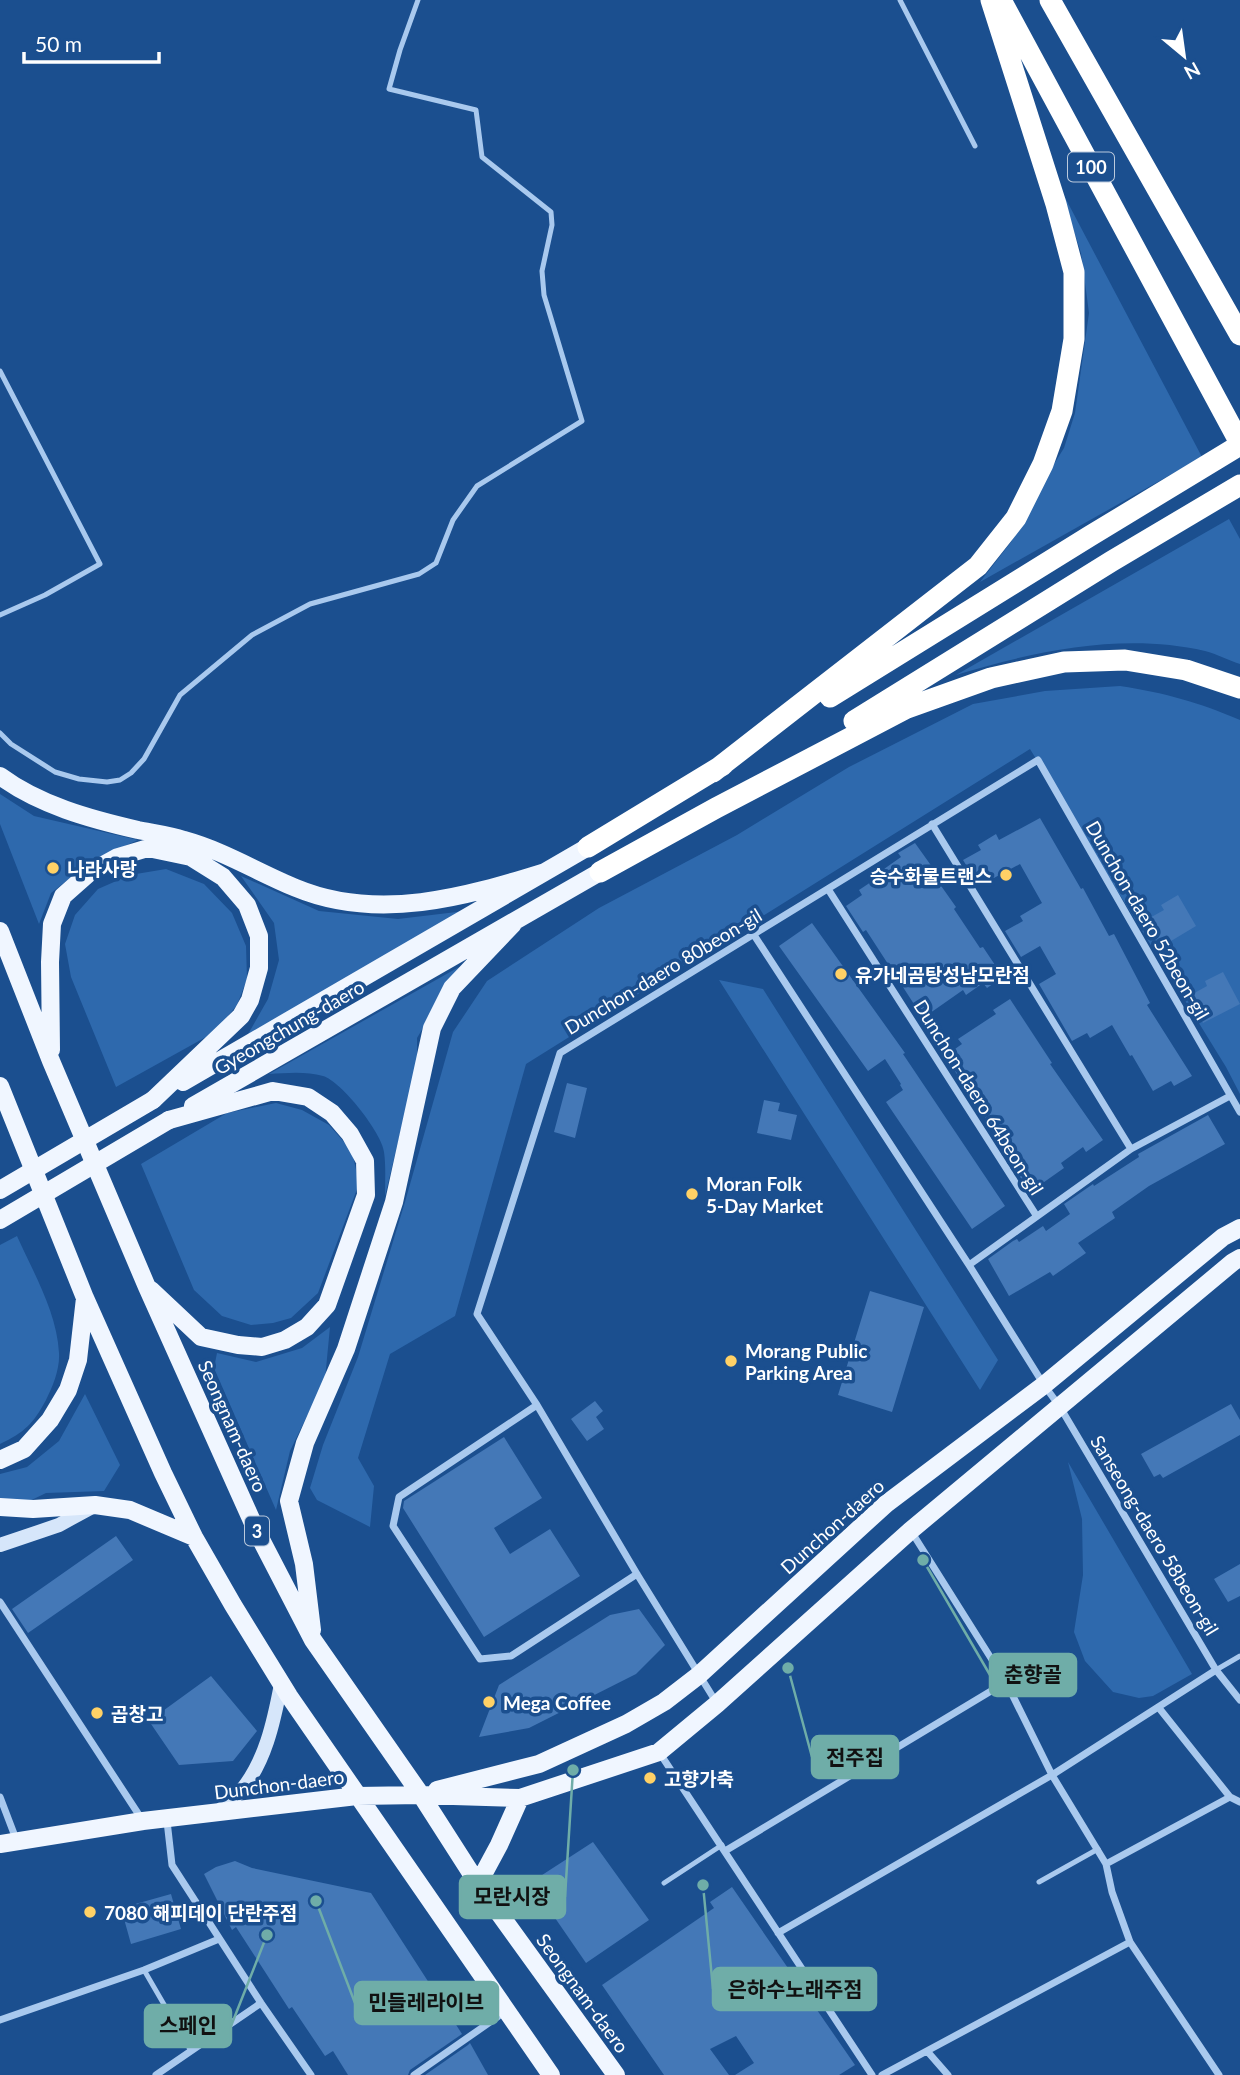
<svg xmlns="http://www.w3.org/2000/svg" width="1240" height="2075" font-family="Lato,'Noto Sans KR',sans-serif">
  <style>
    .green { fill: #2e69ad }
    .building { fill: #4478b7 }
    .lines { fill: none; stroke-linecap: round; stroke-linejoin: round }
    .lane { stroke: #a9c9ee; stroke-width: 5 }
    .street { stroke: #a9c9ee; stroke-width: 7 }
    .secondary { stroke: #d6e6fa; stroke-width: 14 }
    .primary { stroke: #f0f6ff; stroke-width: 18 }
    .highway { stroke: #fff; stroke-width: 21 }
    .primary-bridge { stroke: #f0f6ff; stroke-width: 18 }
    .poi-dot { fill: #ffd166; stroke: #1b4f8f; stroke-width: 2.5 }
    .labels { text-anchor: middle; dominant-baseline: central; stroke-width: 7; stroke-linejoin: round; paint-order: stroke }
    .shield { fill: #1b4f8f; stroke: #bbcadd; stroke-width: 2 }
    .shield-label { font-size: 18px; font-weight: bold; fill: #fff }
    .poi-label { font-size: 19px; font-weight: bold; fill: #fff; stroke: #1b4f8f; text-anchor: start }
    .street-label { font-size: 19px; fill: #fff; stroke: #1b4f8f }
    .leader { fill: none; stroke: #6fada8; stroke-width: 2.5 }
    .callout-dot { fill: #6fada8; stroke: #1b4f8f; stroke-width: 2.5 }
    .callout { fill: #6fada8; stroke: #6fada8; stroke-width: 2.5 }
    .callout-label { font-size: 21px; text-anchor: middle; font-weight: bold; fill: #111 }
  </style>
  <rect width="100%" height="100%" fill="#1b4f8f"/>
  <path class="green" d="M1060 188 1202 457 980 582 1011 542 1032 507 1051 469 1064 448 1075 413 1089 313 1081 253Z
    M1229 519 1240 539V664C1228 660 1217 654 1205 651 1123 632 1035 651 956 675Z
    M1120 686C1165 693 1198 702 1240 720V1094L1226 1067 1030 749 526 1064 455 1316 390 1354 358 1458 374 1486 370 1527 317 1500 310 1488 323 1445 358 1357 405 1202 453 1032 487 981 599 908 737 835 849 767 973 704 1045 691Z
    M0 794 34 816 138 840 111 852 79 871 51 893 39 924 0 824Z
    M166 869 204 884 232 913 246 946 247 979 237 1005 215 1032 116 1087 71 977 65 944 75 915 98 889 130 875Z
    M241 876 319 911 398 919 465 911 247 1036 268 999 279 960 274 923Z
    M459 967 417 1038V1063L385 1196C385 1181 386 1166 384 1152 382 1133 341 1081 323 1076 306 1071 286 1073 269 1074Z
    M719 980 763 989 998 1360 980 1390Z
    M276 1103 302 1110 329 1125 352 1151 359 1184 318 1293 291 1318 273 1323 251 1325 222 1316 194 1290 141 1164 227 1113Z
    M17 1236C33 1272 57 1312 59 1353 60 1369 53 1386 46 1400 33 1424 25 1432 0 1444V1245Z
    M330 1327 325 1379 290 1451 276 1510 214 1368 217 1353 256 1362 302 1348Z
    M85 1394 120 1465 104 1491 46 1493 13 1509 0 1507V1474L27 1467 59 1441Z
    M1068 1462 1192 1674 1153 1696 1139 1698 1113 1692 1085 1661 1074 1632 1083 1575 1082 1519Z"/>
  <path class="building" d="M1040 818 1081 889 1083 888 1109 936 1114 934 1150 1003 1147 1005 1192 1076 1174 1086 1171 1081 1153 1091 1132 1055 1130 1056 1112 1025 1090 1038 1087 1033 1072 1041 1039 984 1056 974 1040 946 1021 957 1005 931 1023 921 1020 916 1042 903 1020 864 979 886 963 860 981 850 978 845 996 834 999 840Z
    M915 843 935 871 932 873 956 907 954 909 980 948 983 947 1003 977 987 988 983 983 966 995 963 990 923 1018 866 930 863 932 846 906 862 895 859 890 886 872 884 869 901 857 898 853Z
    M1178 895 1196 926 1161 947 1146 920 1164 910 1161 905Z
    M812 923 905 1053 903 1054 1005 1206 972 1229 886 1102 903 1090 900 1085 901 1084 885 1059 868 1071 779 946Z
    M1223 972 1240 1004 1203 1023 1189 996 1207 986 1205 981Z
    M1010 999 1052 1063 1050 1064 1103 1140 1086 1152 1083 1147 1061 1163 1064 1168 1030 1192 1007 1157 1010 1155 945 1056 962 1044 958 1039 996 1014 993 1010Z
    M567 1083 587 1088 575 1138 554 1132Z
    M764 1100 780 1103 778 1111 797 1115 791 1140 757 1133Z
    M1208 1115 1225 1144 1149 1186 1112 1212 1115 1218 1078 1243 1086 1253 1053 1276 1050 1272 1009 1296 988 1259 1013 1241 1017 1239 1019 1242 1043 1226 1046 1231 1070 1214 1064 1204 1093 1184 1094 1186 1139 1157 1138 1154Z
    M870 1291 924 1307 892 1412 838 1395Z
    M595 1401 603 1411 596 1417 604 1429 587 1441 571 1419Z
    M1231 1404 1240 1420V1435L1163 1478 1160 1474 1154 1477 1141 1454Z
    M504 1437 542 1498 494 1528 510 1554 550 1529 580 1576 484 1637 403 1508 404 1501Z
    M116 1536 133 1560 28 1633 12 1609Z
    M1240 1564V1596L1228 1602 1214 1579Z
    M639 1609 665 1645 636 1674 529 1728 479 1737 499 1685 610 1615Z
    M211 1676 257 1731 233 1761 179 1765 149 1721Z
    M593 1842 649 1920 586 1963 542 1899 539 1877Z
    M235 1861 252 1868 371 1893 462 2034 410 2070 408 2075H348L333 2051 325 2056 292 2007 289 2009 236 1927 232 1930 204 1874 216 1867Z
    M732 1887 855 2065 839 2075H735L754 2063 736 2036 710 2049 729 2075H664L602 1985 714 1908 710 1902Z
    M171 1894 181 1929 131 1944 121 1908Z
    M470 2043 488 2075H425L468 2045Z"/>
  <g class="lines">
    <path class="lane" d="M900 0 975 146
      M0 371 100 564 45 595 0 615
      M0 733 11 744 55 772 79 779 107 782 120 780 131 773 144 759 180 695 252 635 310 604 419 574 436 563 453 520 477 486 582 421 544 295 542 271 552 225 551 212 482 157 476 110 389 89 400 50 418 0
      M1216 1670 1240 1656
      M1039 1882 1098 1849
      M664 1883 722 1845
      M144 1970 191 2051"/>
    <path class="street" d="M932 824 1131 1149
      M828 889 1036 1215
      M754 935 969 1265 1044 1385 1060 1407 1216 1670 1240 1700
      M969 1265 1131 1149 1230 1096
      M537 1405 399 1497 393 1526 480 1659 511 1656 637 1574
      M911 1531 1006 1682 1052 1775 1106 1864 1112 1892 1130 1942 1219 2075
      M0 1602 141 1818
      M716 1702 637 1574 537 1405 477 1314 560 1053 1038 760 1240 1112
      M1159 1708 1230 1797 1240 1802
      M659 1752 872 2075
      M0 1797 16 1839
      M167 1821 172 1865 261 2003 311 2075
      M725 1851 1006 1682
      M1106 1864 1230 1797
      M778 1933 1052 1775 1216 1670
      M0 2020 144 1970 219 1939
      M927 2051 948 2075
      M156 2075 261 2003
      M414 2075 506 2011
      M882 2075 1130 1942"/>
    <path class="secondary" d="M0 1545 59 1525 92 1507
      M218 1812C225 1806 232 1800 239 1793 265 1764 274 1721 281 1684"/>
    <path class="primary" d="M0 776C39 805 90 819 138 830 153 833 169 835 184 840 224 851 259 873 296 888 378 922 465 897 545 872
      M0 931 51 1061 147 1287 256 1530 313 1640 421 1795 478 1884 616 2075
      M51 1050 50 962 52 924 63 896 89 873 118 857 148 848 191 857 223 877 247 905 259 936V968L250 1000 241 1016 153 1100
      M183 1082 588 847
      M0 1086 85 1298 163 1473 194 1537 233 1605 289 1696 551 2075
      M193 1106 600 872
      M151 1290 201 1337 238 1345 262 1347 285 1340 307 1327 327 1305 366 1195 365 1161 350 1134 332 1113 308 1097 273 1091 169 1120
      M0 1460 24 1449 50 1420 68 1390 78 1360 85 1298
      M0 1507 33 1509 95 1505 130 1510 194 1537
      M312 1630 304 1564 289 1501 305 1443 346 1349 394 1202 432 1028 452 988 513 924
      M437 1790 539 1764 626 1724 664 1702 699 1675 886 1504 1044 1385 1223 1237 1240 1228
      M0 1844 143 1821 357 1796 421 1795 520 1798 659 1752 717 1704 910 1531 1233 1262 1240 1258
      M478 1884 499 1845 520 1798"/>
    <path class="highway" d="M1001 0 1240 443
      M1050 0 1240 335
      M830 697 1090 536 1240 445
      M854 721 1112 561 1240 485
      M713 772 978 566 1016 518 1043 464 1062 411 1074 339V272L1056 204 991 0
      M588 847 723 765
      M600 872 716 808 907 708 991 678 1064 662 1125 660 1186 670 1240 688"/>
    <path class="primary-bridge" d="M0 1190 153 1100
      M0 1220 169 1120"/>
  </g>
  <g class="poi-dot">
    <circle cx="53" cy="868" r="7"/>
    <circle cx="1006" cy="875" r="7"/>
    <circle cx="841" cy="974" r="7"/>
    <circle cx="692" cy="1194" r="7"/>
    <circle cx="731" cy="1361" r="7"/>
    <circle cx="489" cy="1702" r="7"/>
    <circle cx="97" cy="1713" r="7"/>
    <circle cx="650" cy="1778" r="7"/>
    <circle cx="90" cy="1912" r="7"/>
  </g>
  <g class="labels">
    <g class="shield">
      <rect x="1068" y="152.5" width="46" height="29" rx="5"/>
      <rect x="245" y="1516.5" width="24" height="29" rx="5"/>
    </g>
    <g class="shield-label">
      <text x="1091" y="167">100</text>
      <text x="257" y="1531">3</text>
    </g>
    <g class="poi-label">
      <text x="67" y="868">나라사랑</text>
      <text x="992" y="875" text-anchor="end">승수화물트랜스</text>
      <text x="855" y="974">유가네곰탕성남모란점</text>
      <text x="706" y="1183">Moran Folk<tspan x="706" dy="22">5-Day Market</tspan></text>
      <text x="745" y="1350">Morang Public<tspan x="745" dy="22">Parking Area</tspan></text>
      <text x="503" y="1702">Mega Coffee</text>
      <text x="111" y="1713">곱창고</text>
      <text x="664" y="1778">고향가축</text>
      <text x="104" y="1912">7080 해피데이 단란주점</text>
    </g>
    <g class="street-label">
      <text transform="translate(1148 920) rotate(60)">Dunchon-daero 52beon-gil</text>
      <text transform="translate(663 971) rotate(-31)">Dunchon-daero 80beon-gil</text>
      <text transform="translate(289 1027) rotate(-30)">Gyeongchung-daero</text>
      <text transform="translate(979 1097) rotate(58)">Dunchon-daero 64beon-gil</text>
      <text transform="translate(233 1426) rotate(66)">Seongnam-daero</text>
      <text transform="translate(832 1526) rotate(-42)">Dunchon-daero</text>
      <text transform="translate(1155 1535) rotate(59)">Sanseong-daero 58beon-gil</text>
      <text transform="translate(279 1784) rotate(-7)">Dunchon-daero</text>
      <text transform="translate(583 1993) rotate(54)">Seongnam-daero</text>
    </g>
  </g>
  <path class="leader" d="M923 1560L990 1675M788 1668L812 1757M573 1770L565 1897M703 1885L713 1989M316 1901L355 2003M267 1935L231 2026"/>
  <g class="callout-dot">
    <circle cx="923" cy="1560" r="7"/>
    <circle cx="788" cy="1668" r="7"/>
    <circle cx="573" cy="1770" r="7"/>
    <circle cx="703" cy="1885" r="7"/>
    <circle cx="316" cy="1901" r="7"/>
    <circle cx="267" cy="1935" r="7"/>
  </g>
  <g class="callout">
    <rect x="990" y="1654" width="86" height="42" rx="7"/>
    <rect x="812" y="1736" width="86" height="42" rx="7"/>
    <rect x="460" y="1876" width="105" height="42" rx="7"/>
    <rect x="713" y="1968" width="163" height="42" rx="7"/>
    <rect x="355" y="1982" width="143" height="42" rx="7"/>
    <rect x="145" y="2005" width="86" height="42" rx="7"/>
  </g>
  <g class="callout-label">
    <text x="1033" y="1682">춘향골</text>
    <text x="855" y="1765">전주집</text>
    <text x="512" y="1904">모란시장</text>
    <text x="795" y="1997">은하수노래주점</text>
    <text x="426" y="2010">민들레라이브</text>
    <text x="188" y="2033">스페인</text>
  </g>
  <g transform="translate(1184 56) rotate(151)" stroke="#1b4f8f" stroke-width="5" paint-order="stroke">
  <path d="M0-5L12 26L0 18L-12 26Z" fill="#ffffff"/>
  <text y="-10" font-size="19" font-weight="bold" text-anchor="middle" fill="#ffffff">N</text>
  </g>
  <path d="M24 52v10h135v-10" fill="none" stroke="#ffffff" stroke-width="3.5"/>
  <text x="35" y="52" font-size="21" fill="#ffffff" stroke="#1b4f8f" stroke-width="5" paint-order="stroke">50 m</text>
</svg>
